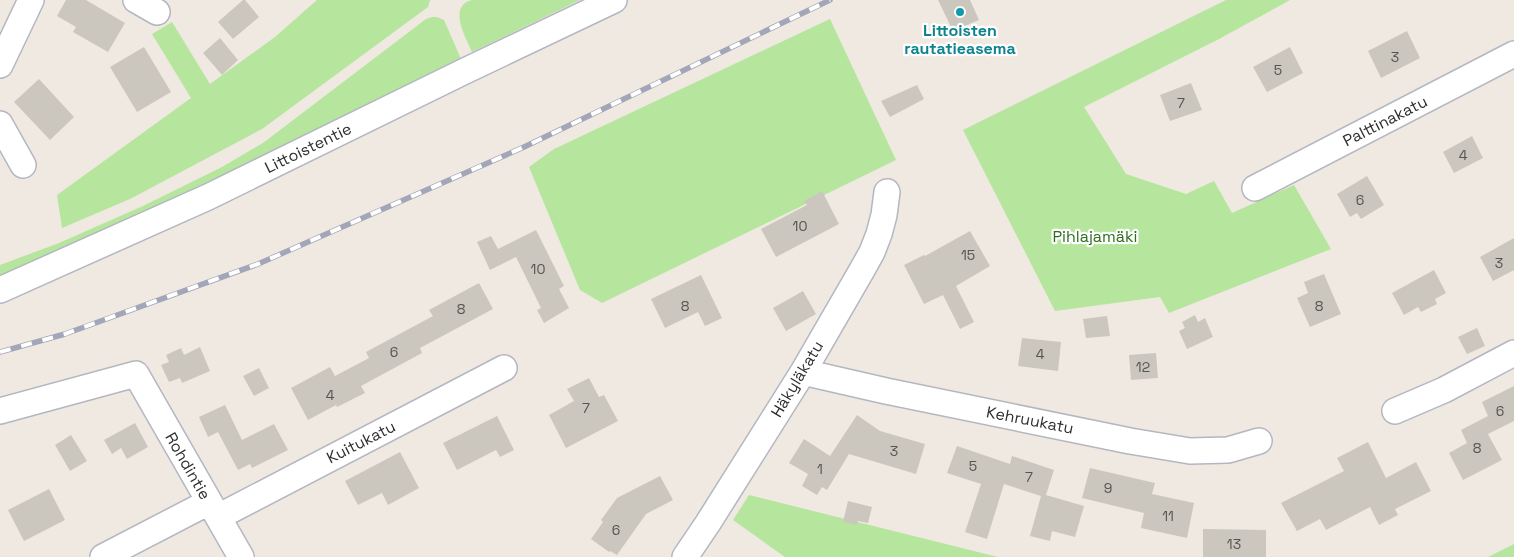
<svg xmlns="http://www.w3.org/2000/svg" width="1514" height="557" font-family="'Space Grotesk',sans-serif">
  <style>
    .green { fill: #b6e59e }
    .building { fill: #cbc7bf }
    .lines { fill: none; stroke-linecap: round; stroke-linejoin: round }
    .minor-casing { stroke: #b4b7c1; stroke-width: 28 }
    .minor { stroke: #fff; stroke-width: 25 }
    .rail-casing { stroke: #a3a6b8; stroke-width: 5.5 }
    .rail { stroke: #fff; stroke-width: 4; stroke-dasharray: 11; stroke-linecap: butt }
    .culture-dot { fill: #0f9aa8; stroke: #fff; stroke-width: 2 }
    .labels { text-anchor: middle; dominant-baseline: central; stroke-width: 4.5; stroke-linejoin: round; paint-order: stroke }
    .number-label { font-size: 14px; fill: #555452 }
    .culture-label { font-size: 16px; font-weight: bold; fill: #0d838f; stroke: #fff }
    .street-label { font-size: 16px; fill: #2e2e2e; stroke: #fff }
    .park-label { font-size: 16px; fill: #2c6e1b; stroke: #fff }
  </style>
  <rect width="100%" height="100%" fill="#efe9e1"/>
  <path class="green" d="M317 0H430L428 7 262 129 130 199 62 228 57 195 191 98 152 34 172 22 210 84 275 37Z
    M472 0H580L472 52C466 38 447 6 472 0Z
    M1226 0H1290L1219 39 1084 107 1126 174 1186 194 1214 181 1232 213 1294 185 1331 249 1169 313 1160 297 1055 311 963 130Z
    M432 17H437L444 20 461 59 152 214 0 278V265L59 243 143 206 222 167 263 143 426 19Z
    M830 19 896 160 602 303 580 290 529 167 554 149Z
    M749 495 998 557H785L733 520Z
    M1514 544V557H1488Z"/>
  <path class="building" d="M66 0H86L125 23 108 52 73 32 76 27 57 16Z
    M243 0H245L259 17 233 39 218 22Z
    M938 0H970L979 20 953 31Z
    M1407 31 1420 58 1381 78 1368 51Z
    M220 38 238 60 222 75 203 53Z
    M144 47 171 92 137 112 110 67Z
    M1290 47 1303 73 1267 92 1253 67Z
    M39 79 74 117 50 140 14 102Z
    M1191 83 1202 110 1170 121 1160 95Z
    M917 85 924 99 890 117 881 101Z
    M1472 136 1483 158 1454 173 1443 152Z
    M1367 176 1384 205 1361 219 1357 213 1350 217 1337 194Z
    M822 191 839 224 776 257 761 229 807 205 804 201Z
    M536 230 564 286 559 289 569 308 544 323 537 310 541 308 516 257 490 270 477 242 491 236 498 249Z
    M970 231 990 266 956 286 974 322 960 329 943 295 924 304 904 265 924 255 925 256Z
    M1514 238V270L1493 281 1480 257Z
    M1434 270 1446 293 1435 299 1437 304 1421 312 1418 307 1404 315 1392 293Z
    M1324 274 1341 314 1310 327 1297 298 1308 293 1304 282Z
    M701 275 722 318 705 326 698 312 665 328 651 299Z
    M479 283 493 309 420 348 422 353 361 386 365 393 337 407 336 405 308 420 291 388 330 367 335 376 369 358 366 352 433 316 429 310Z
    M803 291 816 314 786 331 773 308Z
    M1195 315 1198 322 1205 318 1213 337 1187 349 1179 331 1185 328 1182 322Z
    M1107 316 1110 336 1086 338 1083 319Z
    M1477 328 1485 346 1467 354 1458 337Z
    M1022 338 1061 342 1058 371 1018 366Z
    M200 347 210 371 182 383 180 378 169 382 161 365 169 362 166 355 181 348 184 355Z
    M1156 353 1158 378 1131 380 1129 355Z
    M259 368 269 388 254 396 243 376Z
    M589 378 599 397 604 395 618 421 566 448 549 415 574 401 567 389Z
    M1514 386V421L1488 434 1502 460 1463 480 1449 453 1467 443 1461 430 1488 416 1482 402Z
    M225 405 242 440 274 424 288 450 252 468 250 464 238 470 218 432 208 437 199 417Z
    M857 415 880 431 925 444 916 474 849 454 827 490 822 487 817 495 802 486 808 474 789 463 804 439 830 456Z
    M497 416 514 450 500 457 496 450 457 470 443 443Z
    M135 423 148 447 127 459 121 448 112 454 104 440Z
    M71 435 87 461 70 471 55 445Z
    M1368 442 1386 478 1416 462 1431 491 1395 509 1398 515 1379 525 1370 507 1326 530 1320 519 1297 531 1281 503 1344 471 1337 458Z
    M957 446 1010 464 1012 456 1054 470 1046 495 1084 506 1075 537 1052 531 1050 541 1030 536 1041 496 1004 484 987 539 965 532 981 484 947 473Z
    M400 452 419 488 388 505 382 493 358 505 345 481Z
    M1090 468 1155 483 1152 494 1194 503 1187 538 1141 528 1144 513 1082 498Z
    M660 476 673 500 646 514 617 555 610 551 609 552 591 539 603 522 601 520 617 498Z
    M49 489 65 520 24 541 8 510Z
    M848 501 872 507 868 523 858 521 857 525 843 522Z
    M1203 529 1266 530V557H1203Z"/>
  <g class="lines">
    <g class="minor-casing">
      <path id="minor" d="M136 0 157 12
        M0 65 31 0
        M0 124 23 165
        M1255 188 1514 54
        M0 290 208 197 465 71 614 0
        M803 372 886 391 1130 441 1190 451 1228 450 1259 441
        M0 411 136 374 241 557
        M1395 411 1444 390 1514 353
        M218 517 504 368
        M103 557 209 502
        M685 557 708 523 803 372 862 270 872 252 879 234 884 215 887 192"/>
    </g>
    <use href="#minor" class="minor"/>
    <g class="rail-casing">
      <path id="rail" d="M0 352 65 334 258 264 524 147 830 0"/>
    </g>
    <use href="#rail" class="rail"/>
  </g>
  <circle class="culture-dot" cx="960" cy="12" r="5"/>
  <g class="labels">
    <g class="number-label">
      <text x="1395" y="57">3</text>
      <text x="1278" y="70">5</text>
      <text x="1181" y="103">7</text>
      <text x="1463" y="155">4</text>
      <text x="1360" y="200">6</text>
      <text x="800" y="226">10</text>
      <text x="968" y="255">15</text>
      <text x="1499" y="263">3</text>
      <text x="538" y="269">10</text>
      <text x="685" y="306">8</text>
      <text x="1319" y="306">8</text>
      <text x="461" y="309">8</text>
      <text x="394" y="352">6</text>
      <text x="1040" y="354">4</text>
      <text x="1143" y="367">12</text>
      <text x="330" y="395">4</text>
      <text x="586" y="408">7</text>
      <text x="1500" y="411">6</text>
      <text x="1477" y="448">8</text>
      <text x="894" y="451">3</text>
      <text x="973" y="466">5</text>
      <text x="820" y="469">1</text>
      <text x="1029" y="477">7</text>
      <text x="1108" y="488">9</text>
      <text x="1168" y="516">11</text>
      <text x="616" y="530">6</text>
      <text x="1234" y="544">13</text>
    </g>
    <g class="culture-label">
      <text x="960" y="30">Littoisten<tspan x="960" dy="18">rautatieasema</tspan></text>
    </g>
    <g class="street-label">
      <text transform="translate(1385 121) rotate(-27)">Palttinakatu</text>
      <text transform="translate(308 148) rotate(-26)">Littoistentie</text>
      <text transform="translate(797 379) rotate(-59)">Häkyläkatu</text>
      <text transform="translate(1030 420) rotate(11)">Kehruukatu</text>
      <text transform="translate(361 442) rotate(-27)">Kuitukatu</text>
      <text transform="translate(188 466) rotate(60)">Rohdintie</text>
    </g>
    <g class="park-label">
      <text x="1095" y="236">Pihlajamäki</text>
    </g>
  </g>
</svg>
